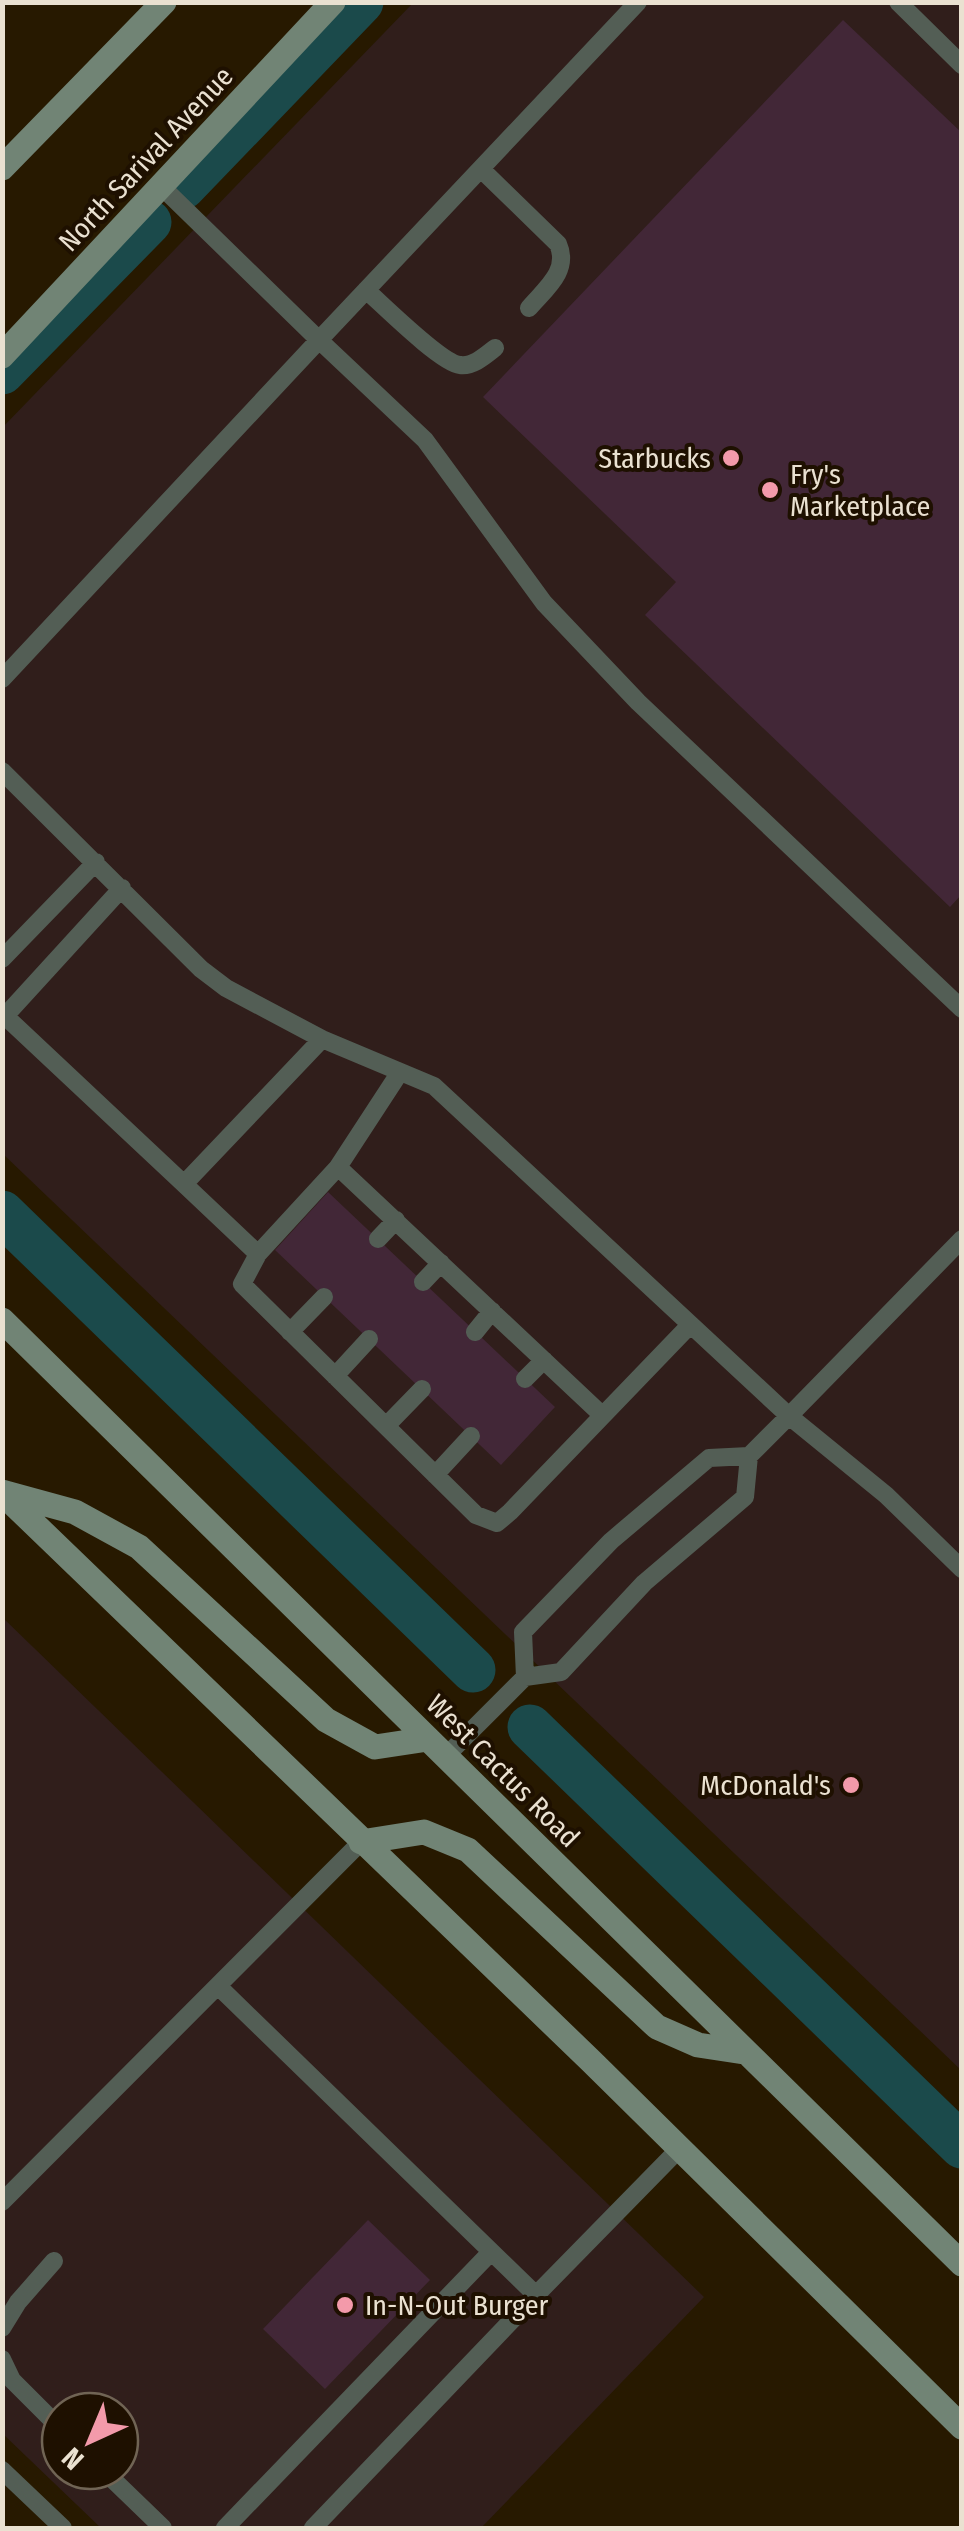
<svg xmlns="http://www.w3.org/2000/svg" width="964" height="2531" font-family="'Fira Sans Condensed',sans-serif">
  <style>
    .commercial { fill: #301e1b; fill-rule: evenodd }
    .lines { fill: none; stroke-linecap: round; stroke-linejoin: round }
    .canal { stroke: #1b4a4b; stroke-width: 45 }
    .building { fill: #422737 }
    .service { stroke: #535e55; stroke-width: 18 }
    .secondary { stroke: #718475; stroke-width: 25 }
    .poi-dot { fill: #f39aaa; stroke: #1e1000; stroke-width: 4 }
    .labels { text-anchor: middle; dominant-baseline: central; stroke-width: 8; stroke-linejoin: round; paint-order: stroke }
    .street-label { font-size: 28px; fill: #eae1d1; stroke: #1e1000 }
    .poi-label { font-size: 28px; fill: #eae1d1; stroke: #1e1000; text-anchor: end }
  </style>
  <rect width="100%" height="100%" fill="#271900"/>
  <path class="commercial" d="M413 3H961V2070L3 1154 2 428Z
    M2 1617 704 2297 481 2528H101L3 2434ZM60 2411H120V2471H60Z"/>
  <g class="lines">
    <path class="canal" d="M183 187 361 2
      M2 372 149 222
      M2 1213 473 1670
      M530 1727 962 2146"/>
  </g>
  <path class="building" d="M843 20 962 133V894L950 907 645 615 676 582 483 397Z
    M328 1192 555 1407 501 1465 275 1250Z
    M368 2220 430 2280 325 2389 263 2329Z"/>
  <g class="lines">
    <path class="service" d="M898 2 962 65
      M481 169 558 244C570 271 545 289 529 308
      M161 186 319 340 638 2
      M366 290C383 305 441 363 460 365 473 367 486 355 495 348
      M2 679 319 340 425 440 544 603 638 702 962 1009
      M2 771 201 969 226 988 322 1039
      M122 888 5 1016 184 1184 322 1039 434 1086 789 1416 749 1456 745 1497 644 1583 561 1672 525 1677 446 1756
      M2 959 96 862
      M338 1167 400 1072
      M184 1184 258 1254
      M378 1239 396 1220
      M962 1239 789 1416 886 1495 962 1569
      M423 1282 441 1263
      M290 1332 324 1297
      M475 1332 492 1311
      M335 1376 369 1339
      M525 1379 544 1360
      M602 1415 338 1167 258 1254 242 1284 476 1515 497 1523 510 1512 690 1325
      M386 1426 422 1389
      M435 1475 471 1436
      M525 1677 523 1632 611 1541 709 1458 749 1456
      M218 1986 536 2295 679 2149
      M2 2202 361 1842
      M2 2328 18 2302 54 2261
      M2 2359 12 2380 60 2428
      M2 2470 63 2528
      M104 2471 163 2528
      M225 2528 491 2252
      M313 2528 536 2295"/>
    <path class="secondary" d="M2 168 164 2
      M2 356 333 2
      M2 1320 962 2264
      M2 1492 75 1512 139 1547 326 1720 375 1747 428 1739
      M2 1493 591 2061 962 2427
      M361 1842 424 1832 468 1850 657 2027 698 2045 744 2052"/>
  </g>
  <g class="poi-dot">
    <circle cx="731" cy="458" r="10"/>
    <circle cx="770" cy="490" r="10"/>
    <circle cx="851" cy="1785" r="10"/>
    <circle cx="345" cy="2305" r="10"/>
  </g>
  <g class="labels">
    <g class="street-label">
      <text transform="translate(146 159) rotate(-47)">North Sarival Avenue</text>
      <text transform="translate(503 1771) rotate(45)">West Cactus Road</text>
    </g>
    <g class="poi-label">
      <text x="711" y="458">Starbucks</text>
      <text x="790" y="474" text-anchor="start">Fry's<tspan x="790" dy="32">Marketplace</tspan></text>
      <text x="831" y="1785">McDonald's</text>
      <text x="365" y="2305" text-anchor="start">In-N-Out Burger</text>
    </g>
  </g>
  <rect width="964" height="2531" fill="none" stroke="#eae1d1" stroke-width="10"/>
  <g transform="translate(90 2441) rotate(224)"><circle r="48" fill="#1e1000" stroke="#706454" stroke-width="2.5"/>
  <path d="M0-8L18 38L0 25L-18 38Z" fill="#f39aaa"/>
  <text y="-15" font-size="28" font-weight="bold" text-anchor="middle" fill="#eae1d1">N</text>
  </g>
</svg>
